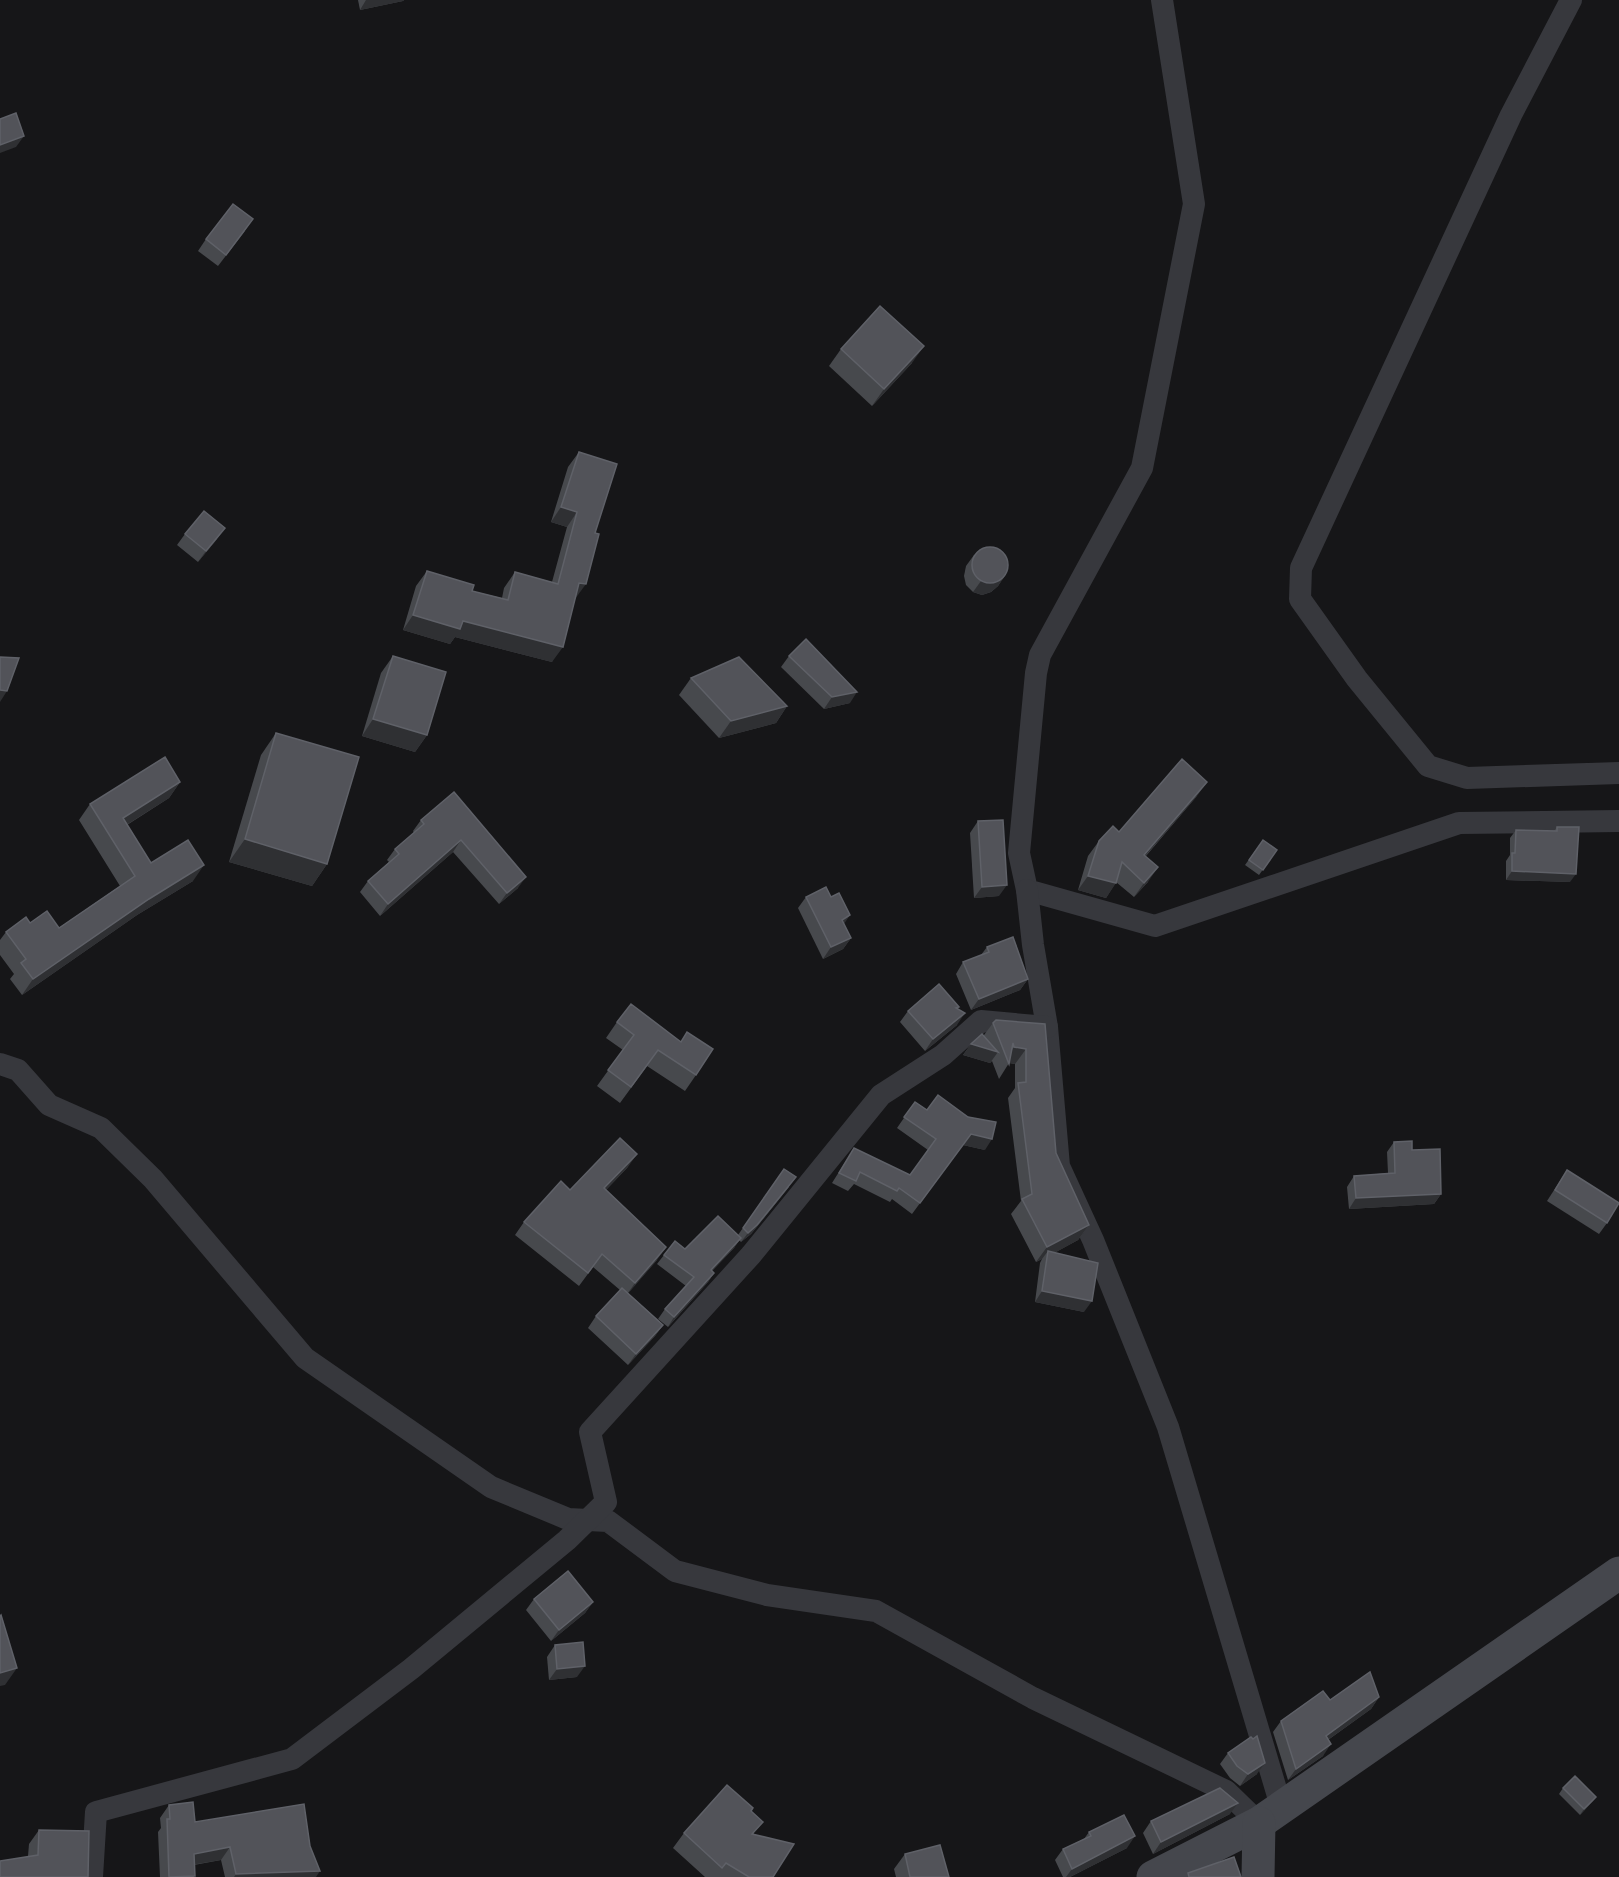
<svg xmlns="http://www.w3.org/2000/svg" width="1619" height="1877" font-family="Barlow,sans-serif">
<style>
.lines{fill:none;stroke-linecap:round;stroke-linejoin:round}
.minor{stroke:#37383d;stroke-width:22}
.secondary{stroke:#45474d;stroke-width:33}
.wall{fill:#47494d}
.shaded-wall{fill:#2f3033}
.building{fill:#525359;stroke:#5f6168;stroke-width:1.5}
</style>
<rect width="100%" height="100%" fill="#161618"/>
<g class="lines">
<!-- minor -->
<g class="minor">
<polyline points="1162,0 1194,204 1142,468 1040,655 1036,673 1019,853 1027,890 1155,926 1459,823 1619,821"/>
<polyline points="1571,0 1511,115 1301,568 1300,599 1357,679 1428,766 1467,778 1619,773"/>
<polyline points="1027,890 1033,945 1047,1027 1059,1166 1093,1240 1168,1427 1281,1806"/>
<polyline points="0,1064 18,1070 49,1105 101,1128 153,1179 305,1358 491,1487 568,1519 608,1521 675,1571 767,1595 876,1611 1033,1698 1226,1791 1259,1823"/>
<polyline points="92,1877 96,1812 292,1759 411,1669 567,1540 606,1502 590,1432 751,1255 881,1095 943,1055 981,1021 1047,1027"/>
</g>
<!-- secondary -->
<g class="secondary">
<polyline points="1153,1877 1259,1823 1619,1573"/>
<polyline points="1258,1877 1259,1823"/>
</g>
</g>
<!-- wall -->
<g class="wall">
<polygon points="358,0 404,0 403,1 360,10"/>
<polygon points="245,231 218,266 198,251 206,239"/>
<polygon points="841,349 912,363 872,406 829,366"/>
<polygon points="579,452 575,599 552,662 455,637 450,644 403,630 416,586 427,571 472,591 502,598 504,588 515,572 552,582 567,527 551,522 568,467"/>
<polygon points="185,534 217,539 198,562 177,545"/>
<polygon points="974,555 1006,574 998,586 991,592 982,595 973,592 966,585 964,576 966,566"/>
<polygon points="393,656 427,735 415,752 362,736 381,673"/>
<polygon points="789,656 850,703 824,709 781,667"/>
<polygon points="691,678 787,706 776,723 719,738 679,695"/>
<polygon points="276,733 327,864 312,886 229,862 261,755"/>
<polygon points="180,782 169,798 127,825 151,863 193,881 137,915 22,995 10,979 14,974 0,955 0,940 6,932 30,923 59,928 120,886 79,820 90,804"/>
<polygon points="454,792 518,888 499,904 453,852 380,916 360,892 368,881 389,862 387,860 395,849 414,833 413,831 421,820"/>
<polygon points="1197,796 1146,856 1148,882 1134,897 1116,882 1106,898 1078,890 1088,856 1099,841"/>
<polygon points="978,821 999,896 974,898 970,833"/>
<polygon points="1557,827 1570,882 1506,880 1506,861 1510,855 1510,838 1516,830 1554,831"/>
<polygon points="1263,840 1277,850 1259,875 1245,865"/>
<polygon points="806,897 844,924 851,938 843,949 823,959 798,908"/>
<polygon points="987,947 1028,979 1020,990 971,1010 956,974 963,962 981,955"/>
<polygon points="959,1007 958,1009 957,1025 925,1051 900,1022 908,1011"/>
<polygon points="617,1022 696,1075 685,1091 647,1066 620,1103 597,1086 623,1050 606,1038"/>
<polygon points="993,1023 1045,1024 1056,1153 1089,1225 1078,1240 1054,1253 1084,1312 1035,1302 1040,1263 1042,1259 1036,1262 1011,1214 1021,1201 1008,1098 1015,1088 1015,1064 1009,1063 999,1079 992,1061 990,1063 963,1055 971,1044 984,1035"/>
<polygon points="915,1102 985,1150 963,1145 912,1214 892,1199 890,1202 854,1184 848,1191 832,1183 854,1148 910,1175 928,1150 897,1128"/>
<polygon points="1394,1142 1412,1150 1441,1194 1434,1204 1349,1209 1347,1187 1354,1176 1388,1173 1387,1152"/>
<polygon points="628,1167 606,1190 657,1260 628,1293 663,1325 655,1336 628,1365 588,1328 596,1316 620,1290 593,1267 579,1286 515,1235 524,1222 570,1190"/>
<polygon points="784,1169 789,1187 751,1234 741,1242 739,1240 734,1248 712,1271 714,1273 708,1282 668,1327 658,1319 665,1309 686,1286 657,1264 664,1255 738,1235"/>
<polygon points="1567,1170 1607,1223 1599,1234 1547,1201"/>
<polygon points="534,1599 593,1602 585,1613 551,1641 526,1610"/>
<polygon points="555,1645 577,1677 549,1680 547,1657"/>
<polygon points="1379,1697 1371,1709 1328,1740 1323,1756 1288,1780 1273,1732 1281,1721 1330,1700"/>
<polygon points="1228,1753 1257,1774 1240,1786 1230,1778 1220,1764"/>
<polygon points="1563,1788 1596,1797 1592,1802 1580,1815 1559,1794"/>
<polygon points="169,1805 195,1822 310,1846 316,1877 225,1877 221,1860 194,1865 194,1877 160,1877 158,1832 161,1828 160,1818"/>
<polygon points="753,1808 751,1812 754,1835 773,1877 705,1877 673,1848 684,1833"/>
<polygon points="1230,1814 1153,1854 1143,1833 1151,1821"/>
<polygon points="39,1830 88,1877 28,1856 29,1844"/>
<polygon points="1089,1832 1127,1848 1070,1877 1063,1877 1055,1860 1063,1849 1084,1839"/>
<polygon points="905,1854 949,1877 896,1877 894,1869"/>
</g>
<!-- shaded-wall -->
<g class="shaded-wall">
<polygon points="366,0 404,0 403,1 360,10"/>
<polygon points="24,136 16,147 0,153 0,145"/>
<polygon points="924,346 912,363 872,406 884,389"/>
<polygon points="561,507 577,512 567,527 551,522"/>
<polygon points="225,528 217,539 198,562 206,551"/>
<polygon points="1006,574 998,586 991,592 982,595 973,592 981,581"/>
<polygon points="579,583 586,584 575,599"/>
<polygon points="413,615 463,621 563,647 552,662 455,637 450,644 403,630"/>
<polygon points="0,690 7,691 0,702"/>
<polygon points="857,692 850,703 824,709 832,697"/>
<polygon points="787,706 776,723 719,738 731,721"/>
<polygon points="373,719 427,735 415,752 362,736"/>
<polygon points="180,782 169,798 112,834 123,818"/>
<polygon points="1207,782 1197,796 1134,869 1144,855"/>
<polygon points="245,839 327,864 312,886 229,862"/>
<polygon points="461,840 453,852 380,916 388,904"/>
<polygon points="204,865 193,881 137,915 22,995 33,979 149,899"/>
<polygon points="1158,867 1148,882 1134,897 1144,883"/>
<polygon points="1512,871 1576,874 1570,882 1506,880"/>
<polygon points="1088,876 1116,883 1106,898 1078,890"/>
<polygon points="526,877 518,888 499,904 507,893"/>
<polygon points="1007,885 999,896 974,898 982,887"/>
<polygon points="850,915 842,927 842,920"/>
<polygon points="851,938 843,949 823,959 831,947"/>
<polygon points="1028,979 1020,990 971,1010 979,999"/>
<polygon points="965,1013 957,1025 925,1051 933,1039"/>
<polygon points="971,1044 998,1052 990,1063 963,1055"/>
<polygon points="1014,1047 1026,1049 1015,1064 1009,1063 1007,1057"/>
<polygon points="971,1134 992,1139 985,1150 963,1145 912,1214"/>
<polygon points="637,1154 628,1167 595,1201 604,1188"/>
<polygon points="796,1177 751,1234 741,1242 748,1233"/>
<polygon points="1441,1194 1434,1204 1349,1209 1356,1198"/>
<polygon points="1089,1225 1078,1240 1047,1257 1048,1251 1042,1259 1036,1262 1047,1247"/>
<polygon points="741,1238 734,1248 704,1279 711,1270"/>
<polygon points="666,1247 657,1260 626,1296 635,1283"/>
<polygon points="714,1273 708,1282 668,1327 674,1317"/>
<polygon points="1042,1291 1092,1301 1084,1312 1035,1302"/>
<polygon points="663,1325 655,1336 628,1365 636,1354"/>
<polygon points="593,1602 585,1613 551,1641 559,1630"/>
<polygon points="585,1666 577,1677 549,1680 557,1669"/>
<polygon points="17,1668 5,1685 0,1686 0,1673"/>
<polygon points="1379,1697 1371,1709 1318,1747 1326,1736"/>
<polygon points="1331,1744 1323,1756 1288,1780 1296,1769"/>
<polygon points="1265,1763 1257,1774 1240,1786 1248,1774"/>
<polygon points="1596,1797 1592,1802 1580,1815 1584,1809"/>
<polygon points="1238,1803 1230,1814 1153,1854 1161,1842"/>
<polygon points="1135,1836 1127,1848 1070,1877 1066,1877 1072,1869"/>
<polygon points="230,1847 221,1860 185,1866 194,1854"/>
<polygon points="320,1871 316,1877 234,1877 236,1874"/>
</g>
<!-- building -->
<g class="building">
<polygon points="16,113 24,136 0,145 0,119"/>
<polygon points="233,204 253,219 226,255 206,239"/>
<polygon points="880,306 924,346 884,389 841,349"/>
<polygon points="579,452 617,464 595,533 599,534 586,584 579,583 563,647 463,621 460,629 413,615 427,571 474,585 472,591 508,600 515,572 558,584 577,512 561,507"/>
<polygon points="204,511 225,528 206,551 185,534"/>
<circle cx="990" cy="565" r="18"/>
<polygon points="806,639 857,692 832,697 789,656"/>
<polygon points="393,656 446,672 427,735 373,719"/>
<polygon points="0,657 19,658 7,691 0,690"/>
<polygon points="739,657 787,706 731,721 691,678"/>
<polygon points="276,733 359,757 327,864 245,839"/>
<polygon points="165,757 180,782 123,818 151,863 188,840 204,865 149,899 33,979 21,963 26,959 6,932 26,917 30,923 47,911 59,928 135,876 90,804"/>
<polygon points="1182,759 1207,782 1144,855 1158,867 1144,883 1122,862 1116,883 1088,876 1099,841 1113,826 1119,832"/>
<polygon points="454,792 526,877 507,893 461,840 388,904 368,881 399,854 395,849 424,824 421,820"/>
<polygon points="1003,820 1007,885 982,887 978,821"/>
<polygon points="1557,827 1579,827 1576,874 1512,871 1512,853 1515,853 1516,830 1557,831"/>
<polygon points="1263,840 1277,850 1263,870 1249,860"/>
<polygon points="826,887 831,897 839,893 850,915 842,920 851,938 831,947 806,897"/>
<polygon points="1013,937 1028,979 979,999 963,962 989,952 987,947"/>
<polygon points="939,984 959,1007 956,1008 965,1013 933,1039 908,1011"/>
<polygon points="631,1004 681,1042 687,1032 713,1049 696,1075 658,1050 631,1087 608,1070 634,1035 617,1022"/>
<polygon points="996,1020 1045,1024 1056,1153 1089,1225 1047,1247 1022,1199 1032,1194 1018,1083 1026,1082 1026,1049 1014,1047 1013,1043 1009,1064 993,1023"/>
<polygon points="982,1034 998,1052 971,1044"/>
<polygon points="938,1095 968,1117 996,1122 992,1139 971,1134 920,1203 899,1188 897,1191 860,1172 856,1181 839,1173 854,1148 910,1175 936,1139 904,1117 915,1102 927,1110"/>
<polygon points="620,1138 637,1154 604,1188 666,1247 635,1283 602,1254 588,1273 524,1222 561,1181 570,1190"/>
<polygon points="1412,1141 1412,1150 1440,1149 1441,1194 1356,1198 1354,1176 1395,1173 1394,1142"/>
<polygon points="784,1169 796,1177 757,1225 748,1233 743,1228"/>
<polygon points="1567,1170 1619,1203 1607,1223 1555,1190"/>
<polygon points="718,1216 741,1238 711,1270 714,1273 674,1317 665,1309 694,1277 664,1255 675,1241 685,1249"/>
<polygon points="1048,1251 1098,1263 1092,1301 1042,1291"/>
<polygon points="622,1288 663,1325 636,1354 596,1316"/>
<polygon points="568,1571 593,1602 559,1630 534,1599"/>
<polygon points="1,1615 17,1668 0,1673 0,1616"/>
<polygon points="583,1642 585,1666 557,1669 555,1645"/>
<polygon points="1370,1672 1379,1697 1326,1736 1331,1744 1296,1769 1281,1721 1323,1691 1330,1700"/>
<polygon points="1257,1736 1265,1763 1248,1774 1237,1766 1228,1753 1251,1737 1253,1739"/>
<polygon points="1575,1776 1596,1797 1584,1809 1563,1788"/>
<polygon points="727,1785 753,1808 751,1811 763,1822 752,1834 794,1844 773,1877 749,1877 726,1863 722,1868 684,1833"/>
<polygon points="1220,1788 1238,1803 1161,1842 1151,1821"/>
<polygon points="193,1802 195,1822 304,1804 310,1846 320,1871 236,1874 230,1847 194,1854 195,1876 169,1877 167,1819 170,1819 169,1805"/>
<polygon points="1124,1815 1135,1836 1072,1869 1063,1849 1091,1836 1089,1832"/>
<polygon points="39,1830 89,1831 88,1877 0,1877 0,1861 38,1855"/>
<polygon points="940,1845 949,1877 910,1877 905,1854"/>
<polygon points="1234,1857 1241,1877 1189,1877 1188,1873"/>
</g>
</svg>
